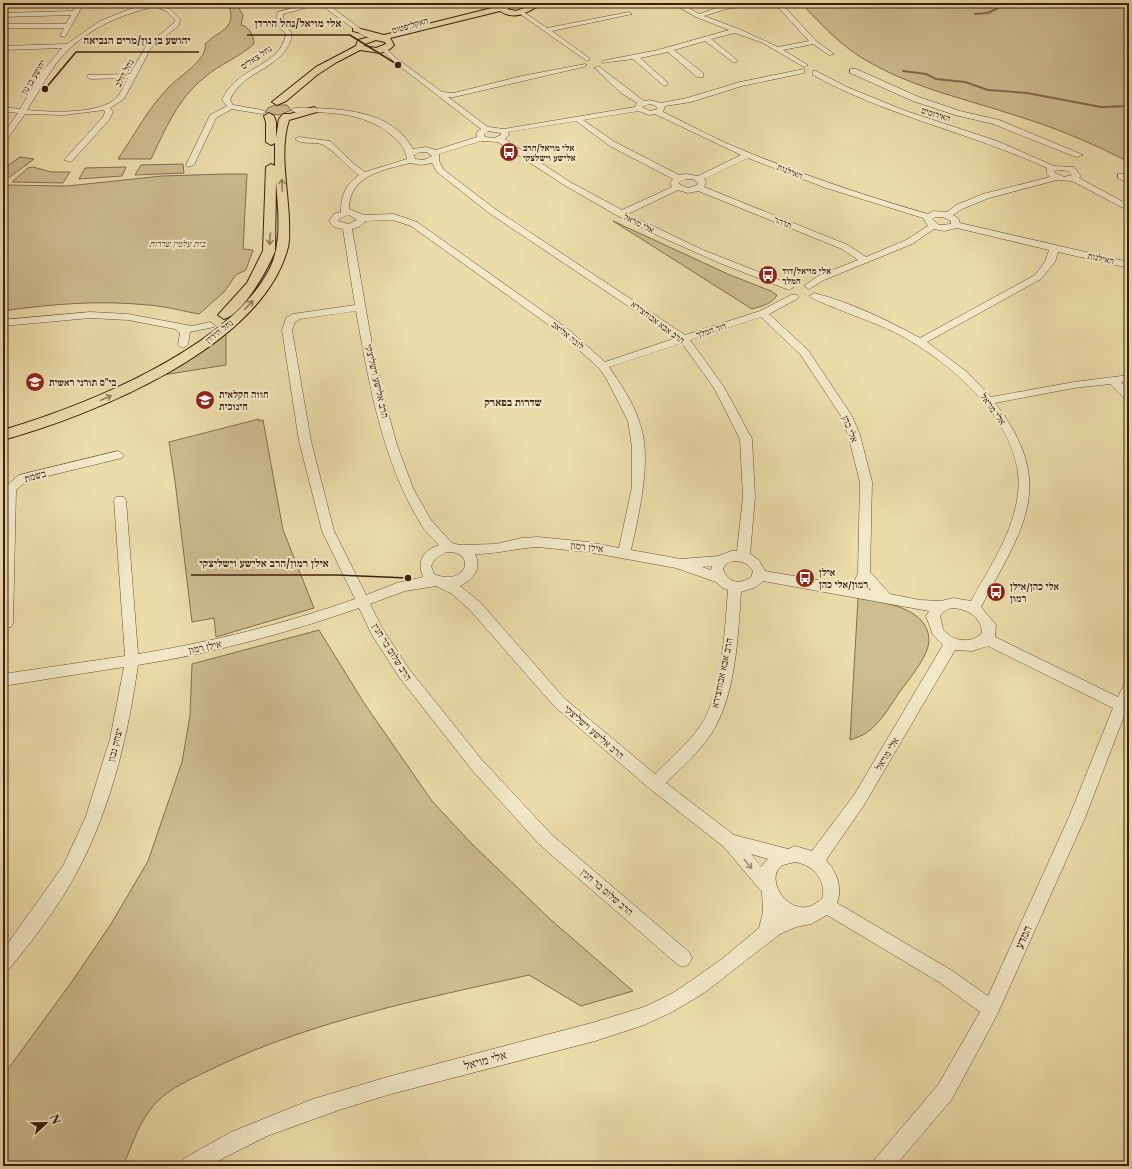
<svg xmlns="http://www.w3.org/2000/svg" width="1132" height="1169" font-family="'Libre Caslon Text','Frank Ruhl Libre',serif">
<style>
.green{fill:#cdbd8f;stroke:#846e4e}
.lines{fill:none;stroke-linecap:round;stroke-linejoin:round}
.stream{stroke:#826a4c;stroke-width:2}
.minor-casing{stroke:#684e35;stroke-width:1}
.major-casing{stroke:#3c1e0e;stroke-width:2}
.minor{fill:#f2e9c8;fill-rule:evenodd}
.major{fill:#ebddaa;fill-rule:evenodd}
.oneway{stroke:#947e5c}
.oneway2{stroke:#a08e74}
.labels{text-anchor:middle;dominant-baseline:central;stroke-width:4;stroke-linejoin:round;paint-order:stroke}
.far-street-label{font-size:9px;fill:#3c1e0e;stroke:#f2e9c8}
.far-poi-label{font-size:9px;font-weight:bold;fill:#3c1e0e;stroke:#f2e9c8;text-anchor:start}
.far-park-label{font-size:9px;font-style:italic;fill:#60462e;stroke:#f2e9c8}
.street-label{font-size:10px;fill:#3c1e0e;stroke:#f2e9c8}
.poi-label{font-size:10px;font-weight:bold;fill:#3c1e0e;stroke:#f2e9c8;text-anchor:start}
.neighbourhood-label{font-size:11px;font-weight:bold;fill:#3c1e0e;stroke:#f2e9c8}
.near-street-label{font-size:12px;fill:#3c1e0e;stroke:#f2e9c8}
.leader{fill:none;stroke:#3c1e0e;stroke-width:1.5}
.callout-dot{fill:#3c1e0e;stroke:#f2e9c8;stroke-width:1.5}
.callout-label{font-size:11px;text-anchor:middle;font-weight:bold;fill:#3c1e0e;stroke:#f2e9c8;stroke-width:4;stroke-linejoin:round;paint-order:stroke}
</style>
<rect width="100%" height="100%" fill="#ebddaa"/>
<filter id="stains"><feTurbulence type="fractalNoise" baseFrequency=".005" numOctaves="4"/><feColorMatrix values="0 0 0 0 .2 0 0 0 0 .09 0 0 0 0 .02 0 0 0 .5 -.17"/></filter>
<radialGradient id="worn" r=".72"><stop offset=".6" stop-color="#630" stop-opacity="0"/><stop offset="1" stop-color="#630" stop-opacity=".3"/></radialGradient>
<!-- green -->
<g class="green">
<path d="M228 3H240L238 7 243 15 241 25C249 26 254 36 254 44 238 58 220 64 205 77 178 98 165 130 151 159H118C135 134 150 105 172 84 182 75 209 57 205 44 220 29 238 30 228 3Z"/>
<path d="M801 3H1129V162C1092 143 1054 127 1014 115 960 97 908 87 859 56 837 42 819 22 801 3Z"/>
<polygon points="275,105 287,105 291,110 280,115 267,113 266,111 268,108"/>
<polygon points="20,157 34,159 7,179 3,179 3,169"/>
<polygon points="183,164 184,173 135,175 141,165"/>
<polygon points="33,167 51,172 70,172 63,183 12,182 28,168"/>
<polygon points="126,167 122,176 79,179 85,168"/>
<path d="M225 174H247L243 249 253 250 246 270 236 275 224 292 199 314C182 311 165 306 148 305 100 300 50 304 3 311V185L67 186 162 176Z"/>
<path d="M613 221 730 275 771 291 777 295C773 304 761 306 752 309Z"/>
<polygon points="226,333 226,365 163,375"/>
<polygon points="259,419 259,421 263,420 283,530 314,608 216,637 214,618 192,622 175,481 169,442"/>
<path d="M858 598C882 602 928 607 929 640 929 655 910 678 901 690 891 704 881 723 866 733 862 736 855 738 850 740Z"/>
<path d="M319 630 364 703 432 801 471 843 551 920 633 991 581 1006 529 975C423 999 315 1020 216 1067 198 1076 177 1084 161 1098 141 1115 133 1143 123 1166H3V1076L73 980 111 924 148 861 182 762 190 716 192 664Z"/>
</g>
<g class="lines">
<!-- stream -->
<g class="stream">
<polyline points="975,14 988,13 1008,3"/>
<polyline points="903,71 926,74 936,79 965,82 988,90 1027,93 1101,107 1129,106"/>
</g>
<!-- minor casing -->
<g class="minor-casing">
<g id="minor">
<polygon points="78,3 84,3 65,37 60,36 64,28 3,28 3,24 66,24 71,15 3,17 3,13 73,11"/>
<path d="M311 3H326L366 33 379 38 376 40 362 35 320 4 283 14V22L292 34C287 69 242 69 230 100L233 105 262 110 266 112 262 114 232 109 216 118 194 165 187 167 186 165 210 115 227 106 222 100C236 66 280 68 286 34 280 27 273 21 278 12Z"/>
<polygon points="672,3 680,3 699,14 725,5 762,3 726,9 704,16 739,29 778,47 809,41 774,3 781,3 816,41 834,54 829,55 813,44 783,50 806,64 808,65 804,67 763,43 735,33 711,39 737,60 737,62 733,62 705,41 674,50 703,73 703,77 697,77 668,52 640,58 667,82 668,84 664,86 633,59 602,63 602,61 658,50 729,30 696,17"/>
<path d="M147 5 149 6V8C113 17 78 34 55 65 45 79 37 95 27 110 49 112 102 115 117 97 122 92 124 84 128 78L91 79 87 77 88 75 130 74 146 46 174 23 175 20 166 11 156 7V5L170 9 180 19 179 25 151 48 124 99 110 108 113 112 109 120 71 162 64 160 103 117 105 112 104 110 64 115 25 114 6 141H3V134L18 113 3 111V107L20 109 42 72 62 48 3 50V46L67 44 100 21 130 9Z"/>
<polygon points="522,11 547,28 629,12 632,14 552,31 589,58 590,59 587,61 520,14 519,13"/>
<path d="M382 48H386L396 58 442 92 454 93 522 76 585 64 587 65 583 67 454 97H448L488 127 504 129 635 107 637 103 621 93 596 69 594 68 598 66 644 101 649 100 661 103 687 98 740 82 804 69V73L742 86 691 102 665 106 663 112C684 122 704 133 726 143 791 171 859 194 928 214L933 211 947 212 956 205 983 194 1050 177 1047 174V168C969 132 889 117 813 75V71H816L847 87 906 111 997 141 1054 166 1074 167 1081 176 1079 178 1129 205V211L1072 181 1057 180 989 198 962 209 953 215 958 218 960 223 1129 262V268L1058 252 1055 262 1041 279 927 342 967 372 991 397 1074 382 1129 375V381L1121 382 1129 391V400L1125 399 1110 384 1074 388 995 403C1058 485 1023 527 981 607L996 625 995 637 1118 697 1124 684 1129 682V703L1085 818 997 1015 952 1099 895 1166H872L875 1159 938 1085 980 1012 939 982 827 915 811 924 796 927 780 934 704 993 672 1012 644 1025 595 1041 391 1094 339 1110 267 1136 208 1166H180L183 1159 231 1132 313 1099 391 1076 595 1022 644 1007 671 994 692 980 722 959 759 928 763 912 762 892 724 847 650 789 554 706 470 610 452 594 436 586 405 591 370 604 382 628 409 669 482 760 552 835 689 952 692 958 689 964 683 967 677 964 540 845 472 770 399 677 372 635 359 608C287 633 214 653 138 665 128 736 111 808 77 872 59 906 34 939 9 969L3 972V950L63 866 86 816 110 739 124 667 3 686V674L125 656 114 500 116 497H124L126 500 138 654C212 642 284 624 355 599L322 531 299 441 282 330 286 318 293 314 355 305 343 229 334 227 329 221 334 214 341 212C341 196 345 185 359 175 347 167 338 154 325 146 317 140 303 146 295 139L299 137 330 141 354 164 365 172 407 159C405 147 399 141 390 134 363 112 328 112 295 112L291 110 295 108C335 108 391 108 413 149L426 147 436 150 477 137 476 133 481 129 392 60 382 50ZM649 104 654 105 658 109 650 111 642 107ZM639 111 649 115 655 114 741 155 698 176 686 174 679 175 615 142 583 120ZM576 121 610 146 673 179 670 182 672 187 622 210 570 182 505 139 509 135 508 132ZM488 131 501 133V135L494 138 485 137 484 134ZM481 141 498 142 564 185 618 216 659 236 722 264 789 290 794 287 792 285 703 250 628 214 678 190 688 193 698 191 842 249 858 260 818 276 804 286 809 289 824 280 912 244 934 229 944 231 957 228 1049 250 1045 262 1035 275 920 338C887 320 850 302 814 293L809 296C814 301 878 324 890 330 946 357 1026 424 1018 493 1014 532 989 568 971 601L953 598 941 601 920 600 890 594 870 572 872 482 860 435 852 416 808 350 769 314 797 299 799 297 797 295H791L760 311 685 335 495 209 443 169 439 161V154ZM420 152H427L432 156 424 160 415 159 414 155ZM748 158 826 188 923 218 928 226 906 240 866 257 848 245 704 187 706 182 704 179ZM410 163 421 165 432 163 437 172 489 213 676 338 605 362 568 329 417 222 394 214 364 215 349 209C349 175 383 170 410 163ZM1059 170 1068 171 1072 175 1064 177 1055 173 1054 171ZM686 179H693L698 183 697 185 688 188 679 184 678 183ZM349 215 357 220 348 224 338 221 340 218ZM935 217H943L951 221V224L939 225 932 219ZM393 220 411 226 560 333 599 368 606 378 628 421 632 447V487L619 548 588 542 538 537 522 538 496 544 460 545 452 543 431 520 413 488 397 445 384 398 373 350 352 229 359 227 366 221ZM356 311C369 383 382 461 421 524 425 532 433 538 439 545 422 551 417 561 423 577L397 583 366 595 334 531 311 441 292 330 295 322 300 319ZM761 317 800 354 841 416 848 435 860 482 858 573 855 580 846 585 765 571 759 560 750 554 755 497 752 439 724 387 690 340ZM682 343 714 388 740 439 743 497 737 551H731L719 556 681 559 631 550C639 513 653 457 639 421 633 402 620 383 609 367ZM538 547 588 552 676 568 716 582 723 588 728 590C725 628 722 694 701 725 688 744 670 758 655 774L564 698 480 602 460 586C474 579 482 568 475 554 497 554 517 548 538 547ZM446 552C478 550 467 588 434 574L431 566 435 559ZM733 561C742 561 748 563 753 571L751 577C740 585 727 583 723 569L726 564ZM712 566 711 570 702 567ZM763 581 929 611 926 616 933 635 943 645 854 795 812 851 795 846 788 849 734 835 666 783C681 767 699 753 711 734 736 696 738 636 741 592L756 587ZM866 584 871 590 862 588ZM951 608C966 608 982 617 982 633 972 644 952 642 943 629 942 625 941 620 940 616L943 612ZM988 646 1113 708 1069 817 988 996 951 970 837 903C843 887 836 871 826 860L864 805 955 650 972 651ZM751 854 768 859 761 867ZM795 862C813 865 825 878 823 897 795 929 760 878 783 865 787 864 791 863 795 862Z"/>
<polygon points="850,69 856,69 919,97 960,111 999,120 1083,155 1076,157 993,124 955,115 913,101 850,73"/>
<polygon points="1118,174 1124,174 1129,177 1129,184 1118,178"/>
<polygon points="90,312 128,314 192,326 210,322 215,325 214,327 190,332 188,345 183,348 178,345 180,333 175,329 128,320 90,318 3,326 3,320"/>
<polygon points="118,451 124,455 122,458 27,481 16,490 13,623 11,627 3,627 4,488 19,475"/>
</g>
</g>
<!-- major casing -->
<g class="major-casing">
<g id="major">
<path d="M507 3 529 4 551 3C546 7 538 5 533 9 522 15 512 19 500 11L390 38 394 45 390 49 380 53 360 50 337 62 317 75 286 101 277 105 272 102 316 67 356 46 358 40 373 36 353 31V27L384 35 500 6ZM512 6 523 7 524 8 516 11 507 9ZM376 40 385 42 386 44 376 48 364 46 365 44Z"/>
<path d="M314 107 319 110 317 112 289 120C279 151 288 188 289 220 289 228 290 238 288 247 263 347 93 415 3 440V430C84 406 228 349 269 270 283 243 278 210 276 181L275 251C268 269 243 314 224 319L218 315 247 283 263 251 266 167 271 164 275 166V143L271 145 266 142V122L264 116 269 113 274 116 276 122V138L279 119 283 114H290Z"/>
</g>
</g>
<!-- minor -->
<use href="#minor" class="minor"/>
<!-- major -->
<use href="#major" class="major"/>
</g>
<!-- one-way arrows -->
<defs><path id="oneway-shaft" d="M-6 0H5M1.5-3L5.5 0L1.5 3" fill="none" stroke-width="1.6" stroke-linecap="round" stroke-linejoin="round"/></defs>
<g class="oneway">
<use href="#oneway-shaft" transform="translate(282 185) rotate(-92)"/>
<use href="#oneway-shaft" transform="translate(270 239) rotate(94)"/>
<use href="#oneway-shaft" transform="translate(249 305) rotate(-46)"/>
<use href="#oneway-shaft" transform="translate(106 398) rotate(-23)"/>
</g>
<use class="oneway2" href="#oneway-shaft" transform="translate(748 864) rotate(50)"/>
<!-- icons -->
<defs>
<g id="bus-disc" transform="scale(1)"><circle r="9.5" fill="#8f2418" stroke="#f2e9c8"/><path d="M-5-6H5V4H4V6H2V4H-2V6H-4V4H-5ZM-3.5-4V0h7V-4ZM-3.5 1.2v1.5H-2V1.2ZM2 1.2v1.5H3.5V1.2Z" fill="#fff"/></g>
<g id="school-disc" transform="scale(1)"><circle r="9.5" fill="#8f2418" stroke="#f2e9c8"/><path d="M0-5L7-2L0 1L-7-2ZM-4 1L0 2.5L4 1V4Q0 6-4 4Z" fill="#fff"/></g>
</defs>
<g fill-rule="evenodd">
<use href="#bus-disc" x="509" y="152"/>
<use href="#bus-disc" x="768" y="275"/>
<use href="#school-disc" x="35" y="382"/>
<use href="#school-disc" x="205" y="400"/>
<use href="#bus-disc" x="805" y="578"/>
<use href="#bus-disc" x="996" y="592"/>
</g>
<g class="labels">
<!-- far-street labels -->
<g class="far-street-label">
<text transform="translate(410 25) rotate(-16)">האקליפטוס</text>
<text transform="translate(256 57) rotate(-34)">נחל צאלים</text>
<text transform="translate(124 73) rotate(-62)">נחל דולב</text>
<text transform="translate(33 77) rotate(-58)">יהושע בן נון</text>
<text transform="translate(936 114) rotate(18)">האירוסים</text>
<text transform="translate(790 171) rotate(22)">האילנות</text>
<text transform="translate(783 222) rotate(22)">תדהר</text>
<text transform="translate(639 223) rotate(27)">אלי מויאל</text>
<text transform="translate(1101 258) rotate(13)">האילנות</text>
<text transform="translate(658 322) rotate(37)">הרב אבא אבוחצירא</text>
<text transform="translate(711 330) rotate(-18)">דוד המלך</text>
<text transform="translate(219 331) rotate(-38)">נחל הירדן</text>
<text transform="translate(568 335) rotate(39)">לובה אליאב</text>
</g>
<!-- far-poi labels -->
<g class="far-poi-label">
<text x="523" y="147">אלי מויאל/הרב<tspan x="523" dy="10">אלישע וישלצקי</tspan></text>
<text x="782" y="270">אלי מויאל/דוד<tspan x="782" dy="10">המלך</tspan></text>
</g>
<!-- far-park labels -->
<g class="far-park-label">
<text x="177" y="243">בית עלמין שדרות</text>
</g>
<!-- street labels -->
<g class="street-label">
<text transform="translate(377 381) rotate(77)">הרב אלישע וישליצקי</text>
<text transform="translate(993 409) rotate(54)">אלי מויאל</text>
<text transform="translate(850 429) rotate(69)">אלי כהן</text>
<text transform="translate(35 476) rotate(-16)">בשמת</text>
<text transform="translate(587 547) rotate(7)">אילן רמון</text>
<text transform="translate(205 647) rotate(-12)">אילן רמון</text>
<text transform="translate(392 652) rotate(58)">הרב שלום בר חנין</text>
<text transform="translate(722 673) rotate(-78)">הרב אבא אבוחצירא</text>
<text transform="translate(594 732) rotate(41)">הרב אלישע וישליצקי</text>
<text transform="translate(115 745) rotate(-76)">יצחק נבון</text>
<text transform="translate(887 754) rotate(-59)">אלי מויאל</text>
<text transform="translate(607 892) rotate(41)">הרב שלום בר חנין</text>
</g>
<!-- poi labels -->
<g class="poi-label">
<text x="49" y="382">בי"ס תורני ראשית</text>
<text x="219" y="394">חווה חקלאית<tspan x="219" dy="12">חינוכית</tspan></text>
<text x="819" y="572">אילן<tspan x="819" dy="12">רמון/אלי כהן</tspan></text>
<text x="1010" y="586">אלי כהן/אילן<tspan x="1010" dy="12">רמון</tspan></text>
</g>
<!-- neighbourhood labels -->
<g class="neighbourhood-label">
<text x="513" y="402">שדרות בפארק</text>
</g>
<!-- near-street labels -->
<g class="near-street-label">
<text transform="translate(1023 937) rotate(-66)">המדע</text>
<text transform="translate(485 1060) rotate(-15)">אלי מויאל</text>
</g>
</g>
<!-- callouts -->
<path class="leader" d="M398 65L350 35H247M45 89L76 52H199M408 578L337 575H191"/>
<g class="callout-dot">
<circle cx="398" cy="65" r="4"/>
<circle cx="45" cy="89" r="4"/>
<circle cx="408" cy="578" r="4"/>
</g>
<g class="callout-label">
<text x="298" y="27">אלי מויאל/נחל הירדן</text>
<text x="137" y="44">יהושע בן נון/מרים הנביאה</text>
<text x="264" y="567">אילן רמון/הרב אלישע וישליצקי</text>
</g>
<!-- margin -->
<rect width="1132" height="1169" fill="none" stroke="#ebddaa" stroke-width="16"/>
<rect x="4" y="4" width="1124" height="1161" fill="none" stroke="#3c1e0e" stroke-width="2"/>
<rect x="8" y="8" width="1116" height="1153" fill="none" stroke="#3c1e0e"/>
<!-- north arrow -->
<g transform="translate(46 1123) rotate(68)" stroke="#f2e9c8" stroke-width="3" paint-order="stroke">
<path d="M0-3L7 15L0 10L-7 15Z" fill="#3c1e0e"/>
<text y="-6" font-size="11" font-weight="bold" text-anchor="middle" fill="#3c1e0e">N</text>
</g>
<rect width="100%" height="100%" filter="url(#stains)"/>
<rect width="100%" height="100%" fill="url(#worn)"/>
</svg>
